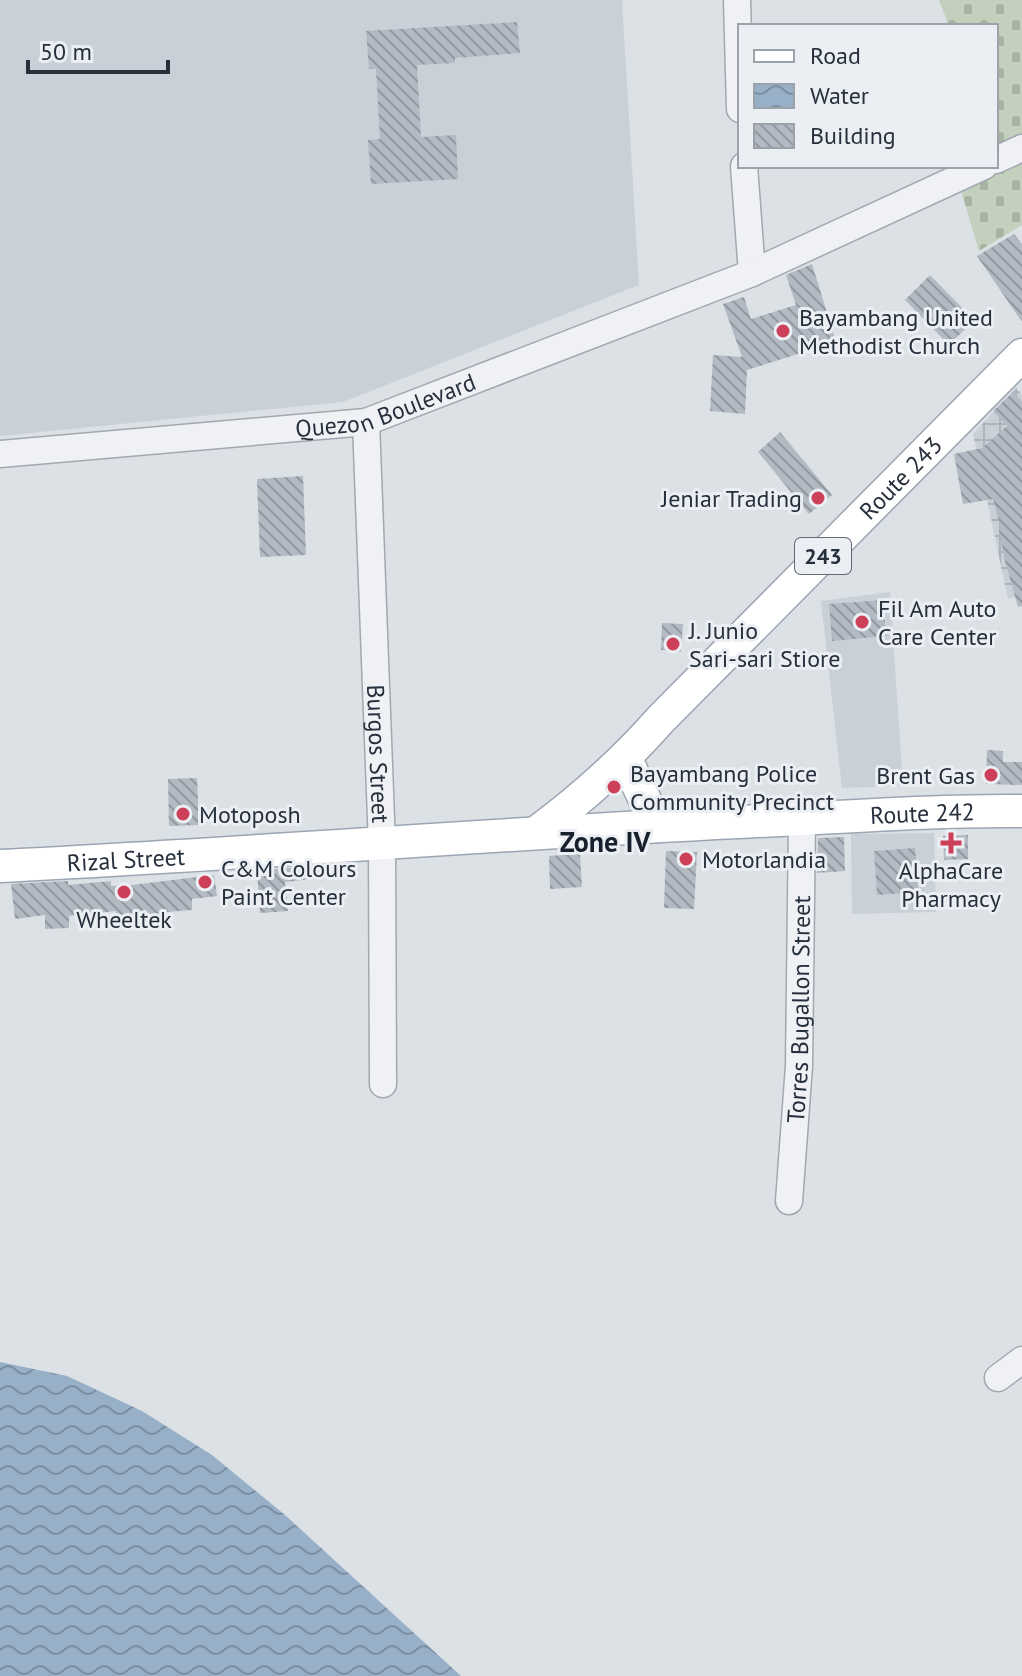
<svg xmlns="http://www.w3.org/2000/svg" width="1022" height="1676" font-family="'PT Sans',sans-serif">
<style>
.built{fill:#cad0d8}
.industrial{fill:url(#industrial-grid)}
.cemetery{fill:url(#cemetery-stones)}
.water{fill:url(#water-waves)}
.building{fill:url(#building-back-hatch)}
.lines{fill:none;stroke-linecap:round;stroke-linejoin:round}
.minor-casing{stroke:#a2a8b0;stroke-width:29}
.major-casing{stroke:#9ca5b2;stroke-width:35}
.minor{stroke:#eff1f5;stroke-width:26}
.major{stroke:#fff;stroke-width:32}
.poi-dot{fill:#cc4059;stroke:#ebeff4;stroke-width:3}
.labels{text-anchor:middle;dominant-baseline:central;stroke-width:6;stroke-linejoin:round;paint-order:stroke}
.shield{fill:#ebeff4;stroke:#616973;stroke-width:2}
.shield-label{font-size:22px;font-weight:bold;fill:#262f3c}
.poi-label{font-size:24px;fill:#262f3c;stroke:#ebeff4;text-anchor:start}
.street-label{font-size:24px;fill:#262f3c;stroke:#ebeff4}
.quarter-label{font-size:28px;font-weight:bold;fill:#19202d;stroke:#ebeff4}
</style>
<defs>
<pattern id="industrial-grid" width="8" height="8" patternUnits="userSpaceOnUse" patternTransform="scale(2)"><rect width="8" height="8" fill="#cad0d8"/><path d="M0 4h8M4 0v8" fill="none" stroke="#adb3ba"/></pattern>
<pattern id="cemetery-stones" width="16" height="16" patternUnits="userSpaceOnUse" patternTransform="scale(2)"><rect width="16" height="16" fill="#c3d0bd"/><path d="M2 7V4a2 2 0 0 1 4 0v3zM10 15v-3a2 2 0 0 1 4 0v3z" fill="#a7b3a3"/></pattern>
<pattern id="water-waves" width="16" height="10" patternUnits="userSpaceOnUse" patternTransform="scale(2)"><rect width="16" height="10" fill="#97afc7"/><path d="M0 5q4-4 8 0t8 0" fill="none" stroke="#7b8fa3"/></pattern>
<pattern id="building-back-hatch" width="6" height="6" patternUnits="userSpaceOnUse" patternTransform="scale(2)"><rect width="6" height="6" fill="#b4bac3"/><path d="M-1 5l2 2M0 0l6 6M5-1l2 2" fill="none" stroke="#9298a0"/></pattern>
</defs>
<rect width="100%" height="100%" fill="#dce1e6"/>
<!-- built -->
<g class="built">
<polygon points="0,0 622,0 639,285 343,402 0,436"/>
<polygon points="890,592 903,786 842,788 821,601"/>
<polygon points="934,833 936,912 852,914 851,834"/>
</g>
<!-- industrial -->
<polygon class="industrial" points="1016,388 1022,395 1022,596 1008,599 973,434"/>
<!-- cemetery -->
<g class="cemetery">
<polygon points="939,0 1022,0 1022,139 996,150 996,26 949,26"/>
<polygon points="1022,158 1022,225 979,251 960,187"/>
</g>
<!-- water -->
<polygon class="water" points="0,1362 67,1376 142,1411 212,1455 285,1515 461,1676 0,1676"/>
<!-- building -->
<g class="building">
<polygon points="517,22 520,53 455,58 455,63 417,65 421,137 456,135 458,179 371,184 368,140 380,139 376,69 369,69 366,31"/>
<polygon points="1014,234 1022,244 1022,322 977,256"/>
<polygon points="812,264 836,342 747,370 745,414 710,411 713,355 742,357 723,304 744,297 751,319 796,305 786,275"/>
<polygon points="930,275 974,320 949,345 905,300"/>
<polygon points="1013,392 1022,402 1022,606 1018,607 1005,561 999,530 1001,529 993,499 963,504 954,454 982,448 1007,426 993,411"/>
<polygon points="780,432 832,495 809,514 758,452"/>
<polygon points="303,476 306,555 260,557 257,479"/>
<polygon points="883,600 886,636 832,641 829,604"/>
<polygon points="662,623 683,624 681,652 661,650"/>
<polygon points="987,750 1003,751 1003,762 1022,762 1022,785 986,784"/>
<polygon points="197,778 199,825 169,826 168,779"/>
<polygon points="968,835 968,859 944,860 943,836"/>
<polygon points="844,837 845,871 817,873 818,838"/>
<polygon points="915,848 918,892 877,895 874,851"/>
<polygon points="666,851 697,852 694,909 664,908"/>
<polygon points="580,854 582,887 550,889 549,856"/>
<polygon points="318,866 319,878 285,882 288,911 260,913 257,870"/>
<polygon points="214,875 217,896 192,899 192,910 167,912 168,924 143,927 117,927 116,911 69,916 69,928 45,929 45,915 15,919 11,884 68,881 68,885 111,881 111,886 132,885"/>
</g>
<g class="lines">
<!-- minor casing -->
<g class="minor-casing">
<g id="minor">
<polyline points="737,0 740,109"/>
<polyline points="996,160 1022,148"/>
<polyline points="744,166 752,273"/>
<path id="s1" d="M366 422 382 845 383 1084"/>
<path id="s2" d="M0 454 366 422 752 273 984 166"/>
<path id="s3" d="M789 1201 799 1066 802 819"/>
<polyline points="998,1378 1022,1360"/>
</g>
</g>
<!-- major casing -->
<g class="major-casing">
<g id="major">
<polyline points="626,759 657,826"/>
<path id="s4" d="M537 832C583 798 623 762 661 719L1022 355"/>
<path id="s5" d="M0 866C246 854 492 834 738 822 833 818 927 810 1022 811"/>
</g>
</g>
<!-- minor -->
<use href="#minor" class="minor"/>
<!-- major -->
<use href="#major" class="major"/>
</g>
<!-- markers -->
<g class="poi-dot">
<circle cx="783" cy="331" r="8"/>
<circle cx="818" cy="498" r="8"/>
<circle cx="862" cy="622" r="8"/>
<circle cx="673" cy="644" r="8"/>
<circle cx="991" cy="775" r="8"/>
<circle cx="614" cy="787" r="8"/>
<circle cx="183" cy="814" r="8"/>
<path d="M947 831h8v8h8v8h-8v8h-8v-8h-8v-8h8z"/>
<circle cx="686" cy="859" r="8"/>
<circle cx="205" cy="882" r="8"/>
<circle cx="124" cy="892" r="8"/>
</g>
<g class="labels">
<!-- shield labels -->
<rect class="shield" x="795" y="538" width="56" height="36" rx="6"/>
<g class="shield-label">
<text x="823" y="556">243</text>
</g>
<!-- poi labels -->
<g class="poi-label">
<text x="799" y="317">Bayambang United<tspan x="799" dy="28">Methodist Church</tspan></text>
<text x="802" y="498" text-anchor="end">Jeniar Trading</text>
<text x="878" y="608">Fil Am Auto<tspan x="878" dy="28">Care Center</tspan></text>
<text x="689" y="630">J. Junio<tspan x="689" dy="28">Sari-sari Stiore</tspan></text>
<text x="630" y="773">Bayambang Police<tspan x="630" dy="28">Community Precinct</tspan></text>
<text x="975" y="775" text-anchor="end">Brent Gas</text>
<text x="199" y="814">Motoposh</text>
<text x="702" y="859">Motorlandia</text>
<text x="221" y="868">C&amp;M Colours<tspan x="221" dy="28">Paint Center</tspan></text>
<text x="951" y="870" text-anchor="middle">AlphaCare<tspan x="951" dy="28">Pharmacy</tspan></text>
<text x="124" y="919" text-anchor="middle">Wheeltek</text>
</g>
<!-- street labels -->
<g class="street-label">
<text stroke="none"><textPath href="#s2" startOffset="390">Quezon Boulevard</textPath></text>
<text stroke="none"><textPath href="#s4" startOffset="508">Route 243</textPath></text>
<text stroke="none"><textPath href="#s1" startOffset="332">Burgos Street</textPath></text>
<text stroke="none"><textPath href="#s5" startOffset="924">Route 242</textPath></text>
<text stroke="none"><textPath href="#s5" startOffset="126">Rizal Street</textPath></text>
<text stroke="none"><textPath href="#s3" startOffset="192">Torres Bugallon Street</textPath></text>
</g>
<!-- quarter labels -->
<g class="quarter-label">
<text x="605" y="841">Zone IV</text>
</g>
</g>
<!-- legend -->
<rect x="738" y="24" width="260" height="144" fill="#ebeff4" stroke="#9ca2aa" stroke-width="2"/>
<rect x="754" y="50" width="40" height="12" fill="#ffffff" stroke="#9ca2aa" stroke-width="2"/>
<text x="810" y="64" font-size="24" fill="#262f3c">Road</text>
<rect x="754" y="84" width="40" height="24" fill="url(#water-waves)" stroke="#9ca2aa" stroke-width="2"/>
<text x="810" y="104" font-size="24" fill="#262f3c">Water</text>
<rect x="754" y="124" width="40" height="24" fill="url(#building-back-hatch)" stroke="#9ca2aa" stroke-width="2"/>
<text x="810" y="144" font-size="24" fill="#262f3c">Building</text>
<!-- scale -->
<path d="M28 60v12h140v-12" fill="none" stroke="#262f3c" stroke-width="4"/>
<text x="40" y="60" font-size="24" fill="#262f3c" stroke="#ebeff4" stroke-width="6" paint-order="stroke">50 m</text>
</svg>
